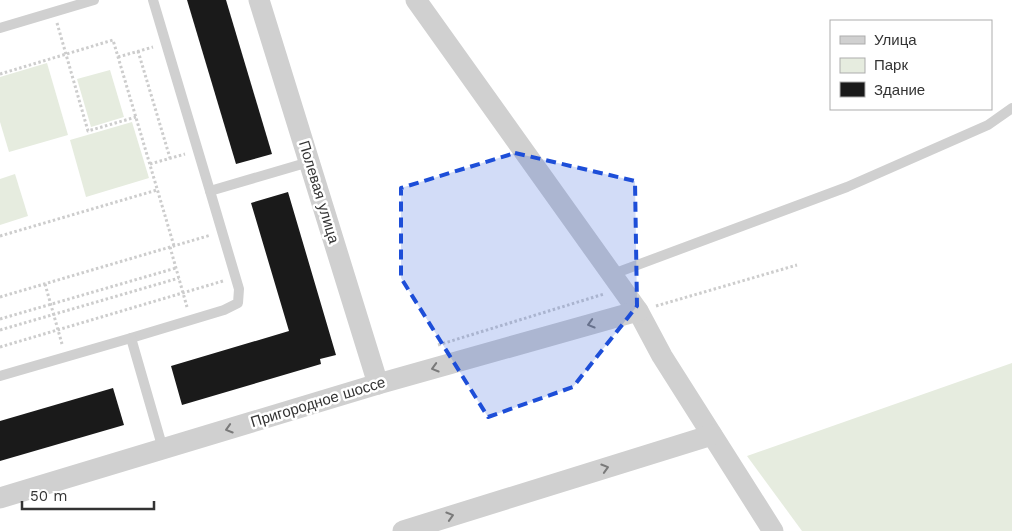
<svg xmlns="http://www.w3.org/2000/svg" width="1012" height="531" font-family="'Work Sans',sans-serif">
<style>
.green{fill:#e6ecdf}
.building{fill:#1a1a1a}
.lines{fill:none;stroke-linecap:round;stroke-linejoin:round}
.path{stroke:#cdcdcd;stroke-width:3;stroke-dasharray:2.5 2.5;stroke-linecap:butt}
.lane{stroke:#d0d0d0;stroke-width:10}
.street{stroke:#d0d0d0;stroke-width:21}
.oneway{stroke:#7a7a7a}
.marked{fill:#1d4ed8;fill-opacity:0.2;stroke:#1d4ed8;stroke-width:4;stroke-dasharray:10 6;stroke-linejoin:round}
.labels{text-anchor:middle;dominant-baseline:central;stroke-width:5;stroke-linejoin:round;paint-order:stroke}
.street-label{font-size:15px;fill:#333;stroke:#fff}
</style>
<rect width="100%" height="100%" fill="#fff"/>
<!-- green -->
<g class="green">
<polygon points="47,63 68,135 9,152 0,122 0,77"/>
<polygon points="110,70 124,117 91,127 77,79"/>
<polygon points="132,122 149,178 86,197 70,140"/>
<polygon points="15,174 28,216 0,225 0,179"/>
<polygon points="1012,363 1012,531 802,531 747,456"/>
</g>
<!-- building -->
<g class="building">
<polygon points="187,0 226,0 272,154 236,164"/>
<polygon points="288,192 336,355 320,359 321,364 182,405 171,366 289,331 251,203"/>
<polygon points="113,388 124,425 0,461 0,421"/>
</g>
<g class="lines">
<!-- path -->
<g class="path">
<polyline points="57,23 88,131 136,117"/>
<polyline points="138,51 170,158"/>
<polyline points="118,57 153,47"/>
<polyline points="0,74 113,40 174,246"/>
<polyline points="150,164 185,154"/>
<polyline points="0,236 157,190"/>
<polyline points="170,247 187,307"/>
<polyline points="45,284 62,344"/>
<polyline points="0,297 211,235"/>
<polyline points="656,306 797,265"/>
<polyline points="0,319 176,268"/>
<polyline points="0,330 179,278"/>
<polyline points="438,345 604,294"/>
<polyline points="0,347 223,281"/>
</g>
<!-- lane -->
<g class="lane">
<polyline points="153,0 210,191"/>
<polyline points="0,28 94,0"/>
<polyline points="613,274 847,187 988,125 1012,108"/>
<polyline points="131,338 224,310 238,303 239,289 210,191 309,162"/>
<polyline points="0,376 131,338 163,449"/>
</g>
<!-- street -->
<g class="street">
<polyline points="259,0 378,384"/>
<polyline points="416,0 638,311 662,356 773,531"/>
<polyline points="0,498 378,384 638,311"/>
<polyline points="403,531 712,435"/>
</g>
</g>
<!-- one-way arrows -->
<defs><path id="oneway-chevron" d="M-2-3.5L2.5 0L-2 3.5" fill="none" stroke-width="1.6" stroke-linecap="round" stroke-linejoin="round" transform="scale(1.25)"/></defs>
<g class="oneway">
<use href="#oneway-chevron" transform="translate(591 324) rotate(164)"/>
<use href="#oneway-chevron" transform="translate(435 368) rotate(164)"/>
<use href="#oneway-chevron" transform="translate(229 429) rotate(163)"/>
<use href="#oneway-chevron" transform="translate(605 468) rotate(-17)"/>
<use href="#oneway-chevron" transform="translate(450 516) rotate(-17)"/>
</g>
<!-- marked area -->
<path class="marked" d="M515 153 635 181 637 306 573 387 488 417 401 278V188Z"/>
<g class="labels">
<!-- street labels -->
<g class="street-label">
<text transform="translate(319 192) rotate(73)">Полевая улица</text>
<text transform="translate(318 402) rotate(-17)">Пригородное шоссе</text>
</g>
</g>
<!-- legend -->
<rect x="830" y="20" width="162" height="90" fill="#ffffff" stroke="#adadad"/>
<rect x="840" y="36" width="25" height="8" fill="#d0d0d0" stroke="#adadad"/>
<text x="874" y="45" font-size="15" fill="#333333">Улица</text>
<rect x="840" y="58" width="25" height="15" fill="#e6ecdf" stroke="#adadad"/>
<text x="874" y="70" font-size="15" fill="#333333">Парк</text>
<rect x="840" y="82" width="25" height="15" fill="#1a1a1a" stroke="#adadad"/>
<text x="874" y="95" font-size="15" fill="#333333">Здание</text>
<!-- scale -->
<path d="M22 501v8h132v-8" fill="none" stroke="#333333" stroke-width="2.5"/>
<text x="30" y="501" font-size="15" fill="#333333" stroke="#ffffff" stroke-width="4" paint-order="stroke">50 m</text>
</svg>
